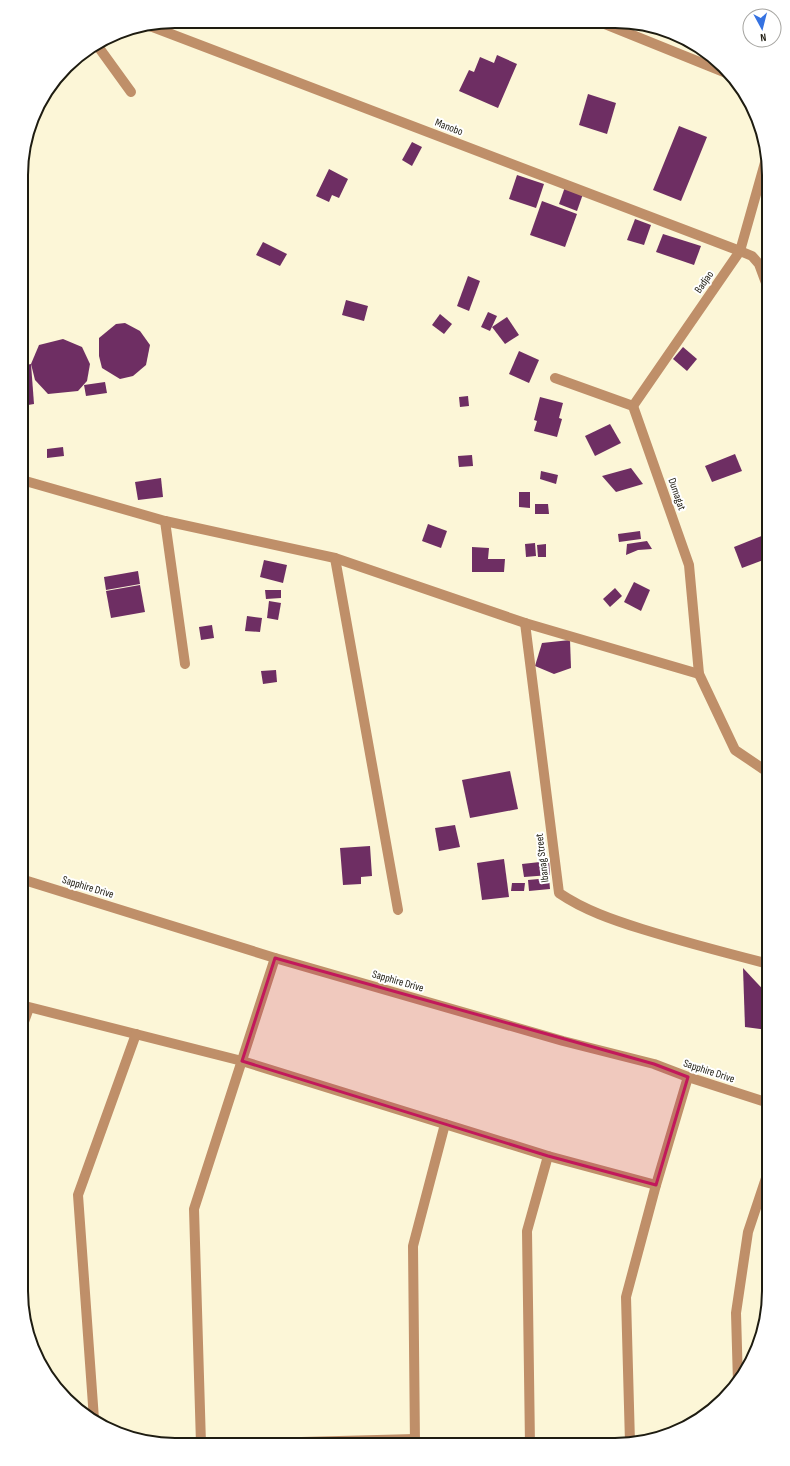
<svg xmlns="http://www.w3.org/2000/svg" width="790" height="1466" font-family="'Sofia Sans Condensed',sans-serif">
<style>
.building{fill:#6e2e63}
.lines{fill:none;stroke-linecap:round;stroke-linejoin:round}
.street{stroke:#bf8f69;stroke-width:10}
.marked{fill:#c2185b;fill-opacity:0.2;stroke:#c2185b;stroke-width:3;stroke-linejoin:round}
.labels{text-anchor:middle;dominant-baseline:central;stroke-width:4;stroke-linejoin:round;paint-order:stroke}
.street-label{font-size:11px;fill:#1e1c11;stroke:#fff}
.rim{fill:none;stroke:#1e1c11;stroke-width:2}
</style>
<rect width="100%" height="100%" fill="#fcf6d7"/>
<!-- building -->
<g class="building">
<polygon points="497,55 517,64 498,108 459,91 469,70 474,72 480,57 494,63"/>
<polygon points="588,94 616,103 607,134 579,125"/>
<polygon points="679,126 707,137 681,201 653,190"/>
<polygon points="412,142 422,147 412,166 402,160"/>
<polygon points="329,169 348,179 339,198 332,195 329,202 316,196"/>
<polygon points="517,175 544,184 536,208 509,199"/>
<polygon points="565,187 583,194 577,211 559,204"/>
<polygon points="542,201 577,214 565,247 530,235"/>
<polygon points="635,219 651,225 644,245 627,240"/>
<polygon points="663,234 701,246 694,265 656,252"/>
<polygon points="263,242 287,254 280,266 256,255"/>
<polygon points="468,276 480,281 469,311 457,306"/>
<polygon points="346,300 368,306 364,321 342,315"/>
<polygon points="488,312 497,316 490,331 481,327"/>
<polygon points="440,314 452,324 444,334 432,325"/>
<polygon points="507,317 519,335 505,344 492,327"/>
<polygon points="125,323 140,331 150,345 146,365 133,376 120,379 102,368 99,356 99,338 116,324"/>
<polygon points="63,339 82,347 90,364 87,381 78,391 48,394 35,380 31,364 39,345"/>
<polygon points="683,347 697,359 687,371 673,359"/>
<polygon points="519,351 539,360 529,383 509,374"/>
<polygon points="31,364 34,404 22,406 22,366"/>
<polygon points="105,382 107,393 86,396 84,385"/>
<polygon points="468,396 469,406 460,407 459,397"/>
<polygon points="540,397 563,403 559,418 562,419 557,437 534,431 537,421 534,420"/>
<polygon points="610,424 621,443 595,456 585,436"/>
<polygon points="63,447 64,456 47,458 47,449"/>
<polygon points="735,454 742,471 712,482 705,466"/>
<polygon points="472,455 473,466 459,467 458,456"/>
<polygon points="631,468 643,484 616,492 602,476"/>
<polygon points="541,471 558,475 556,484 540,479"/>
<polygon points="161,478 163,497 138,500 135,482"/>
<polygon points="519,492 530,492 530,508 519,507"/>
<polygon points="535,504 548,504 549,514 535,514"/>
<polygon points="428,524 447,531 441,548 422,541"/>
<polygon points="640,531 641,539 619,542 618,534"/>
<polygon points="769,533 769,558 742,568 734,547"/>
<polygon points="647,541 652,549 638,550 626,555 627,544"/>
<polygon points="535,543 536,556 526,557 525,544"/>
<polygon points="546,544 546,557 538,557 537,545"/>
<polygon points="472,547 489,548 488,559 505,559 504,572 472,572"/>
<polygon points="264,560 287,565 283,583 260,577"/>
<polygon points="138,571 140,584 106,590 104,577"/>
<polygon points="634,582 650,590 641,611 624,602"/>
<polygon points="140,585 145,612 111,618 106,591"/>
<polygon points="615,588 622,596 610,607 603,599"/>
<polygon points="265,590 281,590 281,598 266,599"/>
<polygon points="269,601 281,603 278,620 267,618"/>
<polygon points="247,616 262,618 260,632 245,631"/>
<polygon points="212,625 214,638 201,640 199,627"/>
<polygon points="570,640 571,668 554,674 535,666 542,643"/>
<polygon points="276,670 277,682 263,684 261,671"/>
<polygon points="510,771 518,809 470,818 462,780"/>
<polygon points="455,825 460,847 439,851 435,828"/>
<polygon points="370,846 372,876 361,877 361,884 343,885 340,848"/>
<polygon points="504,859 509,897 482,900 477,863"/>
<polygon points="549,861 550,875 524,877 522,864"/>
<polygon points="549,878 550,889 529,891 528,880"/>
<polygon points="512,883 525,883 524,891 511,891"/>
<polygon points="743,968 769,996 769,1030 745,1027"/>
</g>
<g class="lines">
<!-- street -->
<g class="street">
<polyline points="605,24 729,74"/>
<polyline points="150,26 740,251 752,256 759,264 769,291"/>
<polyline points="97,45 131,92"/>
<polyline points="555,378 633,406 689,565 699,674 735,750 769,773"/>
<polyline points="633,406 740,251 766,159"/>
<polyline points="22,480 165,521 335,558 525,623 699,674"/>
<polyline points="165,521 185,664"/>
<polyline points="335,558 398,910"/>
<path d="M525 623 559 893C584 910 613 920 642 929 684 942 726 953 769 964"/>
<polyline points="22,760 22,761"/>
<polyline points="21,879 275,958 563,1041 654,1064 688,1077 769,1103"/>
<polyline points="21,1005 242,1061 548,1156 656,1185"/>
<polyline points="21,1030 29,1008"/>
<polyline points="738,1383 736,1313 748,1232 769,1169"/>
<polyline points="94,1419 78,1195 136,1034"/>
<polyline points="630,1443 626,1297 656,1185 688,1077"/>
<polyline points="201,1444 194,1209 275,958"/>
<polyline points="221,1444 415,1439"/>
<polyline points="415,1444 413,1246 445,1124"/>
<polyline points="530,1445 527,1231 548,1156"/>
</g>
</g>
<!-- marked area -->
<path class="marked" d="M275 958 654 1064 688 1077 656 1185 548 1156 242 1061Z"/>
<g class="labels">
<!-- street labels -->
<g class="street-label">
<text transform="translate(449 127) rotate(21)">Manobo</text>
<text transform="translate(704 282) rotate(-55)">Badjao</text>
<text transform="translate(677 494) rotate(71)">Dumagat</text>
<text transform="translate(542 858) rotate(-97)">Ibanag Street</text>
<text transform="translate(88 887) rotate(17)">Sapphire Drive</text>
<text transform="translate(398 981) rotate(16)">Sapphire Drive</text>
<text transform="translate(709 1071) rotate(18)">Sapphire Drive</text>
</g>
</g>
<!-- crop -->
<path d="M0 0H790V1466H0ZM175 28H615A147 147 0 0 1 762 175V1291A147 147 0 0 1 615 1438H175A147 147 0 0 1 28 1291V175A147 147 0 0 1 175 28Z" fill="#fff" fill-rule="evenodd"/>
<path class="rim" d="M175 28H615A147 147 0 0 1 762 175V1291A147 147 0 0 1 615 1438H175A147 147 0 0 1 28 1291V175A147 147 0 0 1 175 28Z"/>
<!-- north arrow -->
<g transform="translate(762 28) rotate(173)"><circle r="19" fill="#ffffff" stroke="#a5a4a0"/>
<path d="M0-3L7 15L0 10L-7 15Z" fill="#3572e1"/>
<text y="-6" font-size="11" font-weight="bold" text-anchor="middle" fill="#1e1c11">N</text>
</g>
</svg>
